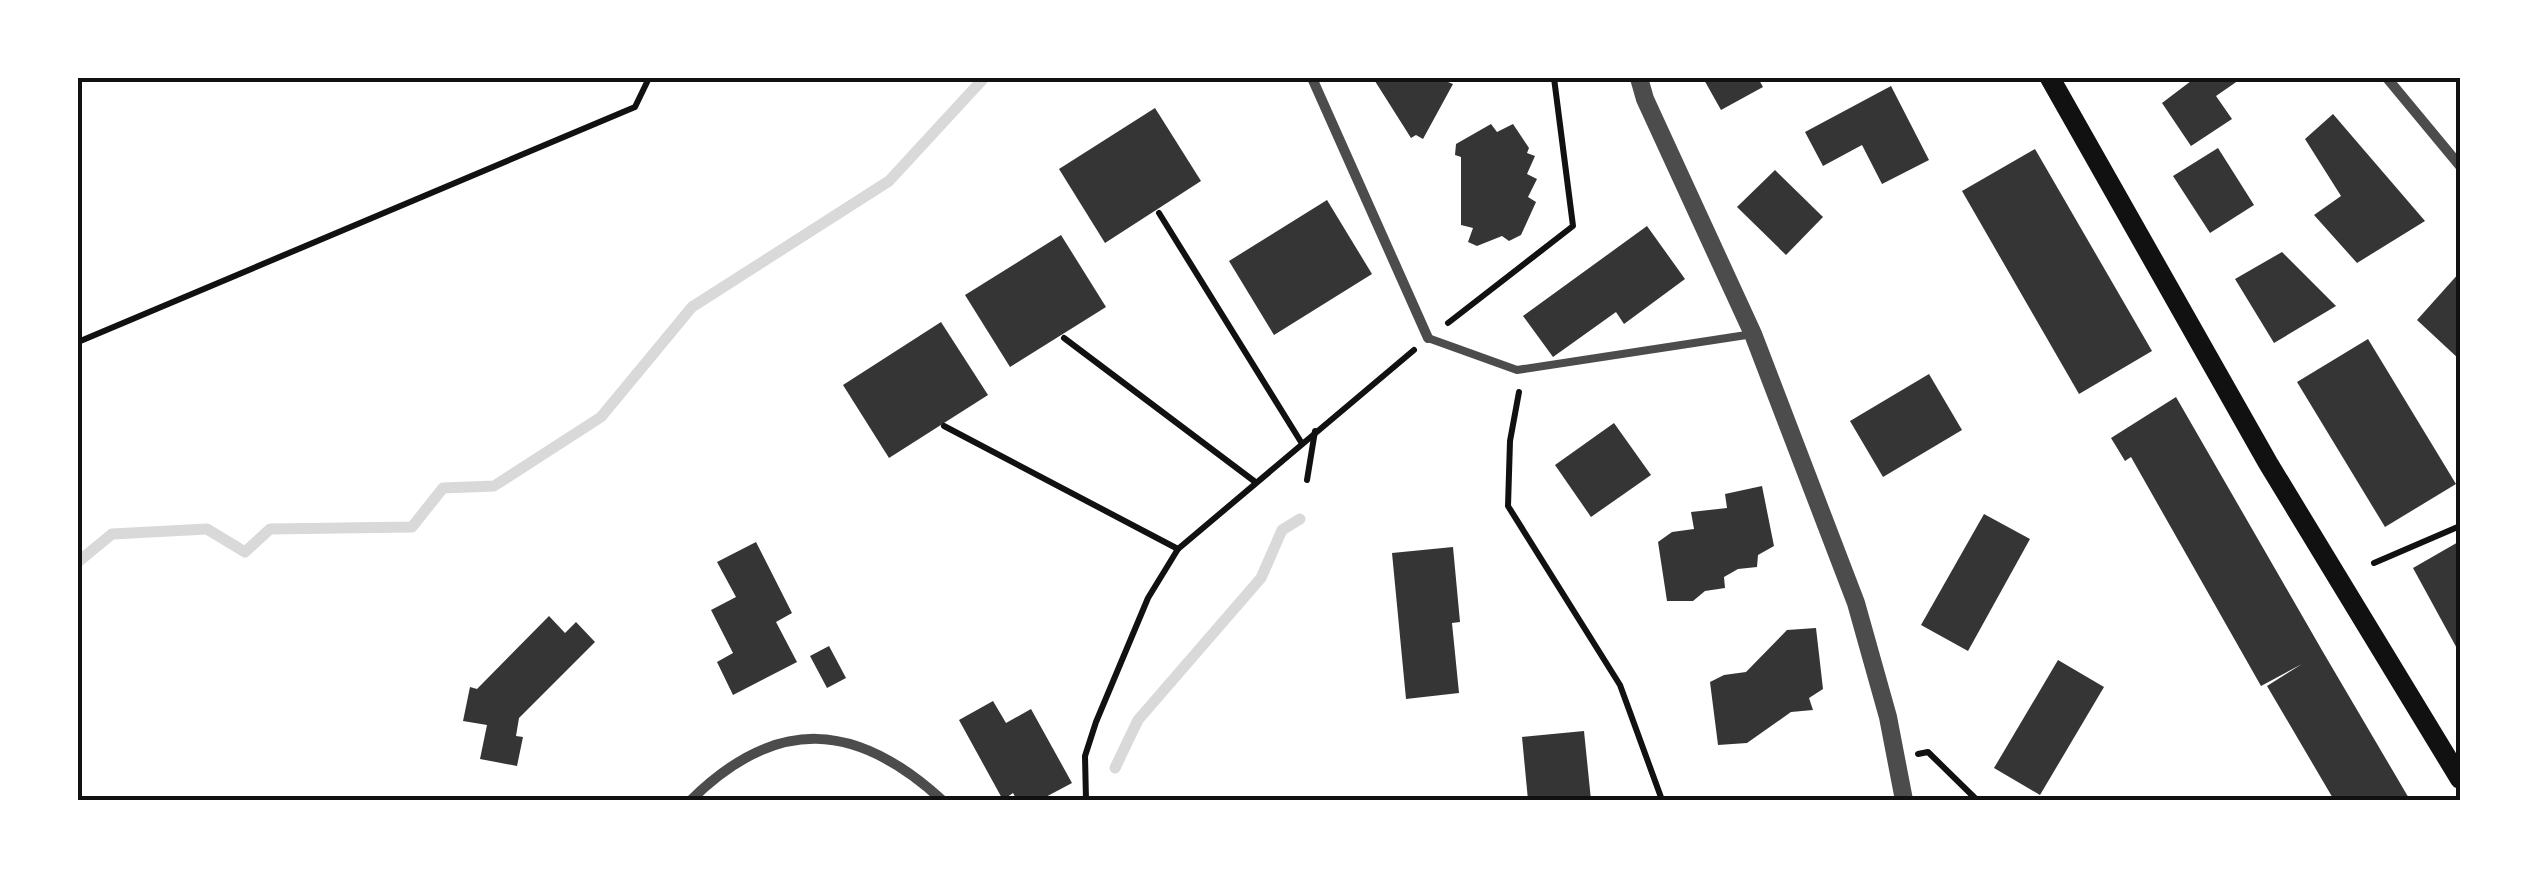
<svg xmlns="http://www.w3.org/2000/svg" width="2538" height="878" font-family="'Roboto Condensed',sans-serif">
<style>
.lines{fill:none;stroke-linecap:round;stroke-linejoin:round}
.stream{stroke:#d9d9d9;stroke-width:11}
.building{fill:#353535}
.path{stroke:#111;stroke-width:6}
.service{stroke:#4c4c4c;stroke-width:8}
.minor{stroke:#4c4c4c;stroke-width:10}
.tertiary{stroke:#4c4c4c;stroke-width:18}
.secondary{stroke:#111;stroke-width:20}
.neatline{fill:none;stroke:#111;stroke-width:4}
</style>
<rect width="100%" height="100%" fill="#fff"/>
<g class="lines">
<!-- stream -->
<g class="stream">
<polyline points="78,562 112,534 207,529 245,552 270,529 412,527 443,488 494,486 601,417 692,307 889,181 984,78"/>
<polyline points="1115,768 1138,720 1261,578 1282,530 1300,519"/>
</g>
</g>
<!-- building -->
<g class="building">
<polygon points="1373,78 1438,78 1453,84 1423,139 1416,135 1411,138"/>
<polygon points="1703,78 1758,78 1763,87 1721,110"/>
<polygon points="2195,78 2242,78 2216,96 2232,119 2191,146 2162,103"/>
<polygon points="1891,86 1929,160 1882,184 1862,145 1823,166 1805,132"/>
<polygon points="1155,108 1201,181 1105,243 1059,169"/>
<polygon points="2333,114 2425,221 2357,263 2314,215 2341,196 2305,139"/>
<polygon points="1491,124 1497,132 1513,124 1529,148 1527,153 1535,156 1527,174 1537,179 1528,197 1536,202 1521,235 1509,241 1502,236 1477,246 1468,242 1473,228 1461,225 1461,157 1455,155 1456,144"/>
<polygon points="2218,148 2254,205 2210,233 2173,176"/>
<polygon points="2035,149 2152,351 2079,394 1962,191"/>
<polygon points="1775,170 1823,217 1786,255 1737,207"/>
<polygon points="1327,200 1372,274 1274,335 1229,261"/>
<polygon points="1647,226 1685,279 1624,324 1616,312 1553,357 1523,316"/>
<polygon points="1061,235 1106,307 1010,367 965,295"/>
<polygon points="2282,252 2336,306 2274,343 2235,279"/>
<polygon points="2460,272 2460,360 2417,320"/>
<polygon points="941,322 988,395 889,458 843,385"/>
<polygon points="2368,339 2456,484 2385,527 2297,382"/>
<polygon points="1929,374 1962,430 1883,477 1850,421"/>
<polygon points="2176,397 2323,652 2410,800 2334,800 2267,686 2302,664 2261,686 2131,457 2125,461 2111,438"/>
<polygon points="1614,423 1651,475 1591,517 1555,465"/>
<polygon points="1762,486 1774,546 1758,555 1757,567 1738,569 1724,577 1725,588 1705,591 1693,601 1667,601 1658,542 1672,532 1694,529 1691,512 1727,508 1725,494"/>
<polygon points="1984,514 2030,539 1968,651 1921,625"/>
<polygon points="2460,541 2460,654 2413,568"/>
<polygon points="756,542 792,613 776,622 797,662 733,695 717,662 733,653 711,610 736,597 717,562"/>
<polygon points="1453,547 1460,622 1452,623 1459,693 1406,699 1392,553"/>
<polygon points="549,616 565,633 576,622 595,642 519,718 516,736 523,737 517,766 480,759 487,725 463,721 470,687 477,689"/>
<polygon points="1816,628 1823,689 1809,698 1813,710 1791,712 1747,743 1718,745 1710,682 1724,675 1746,672 1787,630"/>
<polygon points="829,646 846,678 827,688 810,656"/>
<polygon points="2058,660 2104,687 2040,795 1994,768"/>
<polygon points="993,701 1006,723 1031,709 1072,783 1040,800 1017,800 1013,793 1003,800 959,720"/>
<polygon points="1584,731 1591,800 1528,800 1522,737"/>
</g>
<g class="lines">
<!-- path -->
<g class="path">
<polyline points="1159,213 1301,442"/>
<polyline points="1448,323 1573,226 1554,78"/>
<polyline points="1064,338 1254,481"/>
<polyline points="78,342 635,107 649,78"/>
<polyline points="1519,392 1510,441 1508,506 1620,685 1662,800"/>
<polyline points="944,426 1178,549"/>
<polyline points="1307,480 1315,431"/>
<polyline points="2374,563 2460,526"/>
<polyline points="1918,754 1928,752 1977,800"/>
<polyline points="1086,800 1085,756 1096,722 1148,598 1178,549 1414,350"/>
</g>
<!-- service -->
<polyline class="service" points="1428,338 1517,370 1753,334"/>
<!-- minor -->
<g class="minor">
<polyline points="1312,78 1428,338"/>
<polyline points="2387,78 2460,166"/>
<path d="M691 800C776 716 856 721 942 800"/>
</g>
<!-- tertiary -->
<polyline class="tertiary" points="1639,78 1645,99 1753,334 1856,603 1888,717 1904,800"/>
<!-- secondary -->
<polyline class="secondary" points="2050,78 2268,463 2460,779"/>
</g>
<!-- border -->
<rect width="2538" height="878" fill="none" stroke="#ffffff" stroke-width="160"/>
<rect x="80" y="80" width="2378" height="718" class="neatline"/>
</svg>
